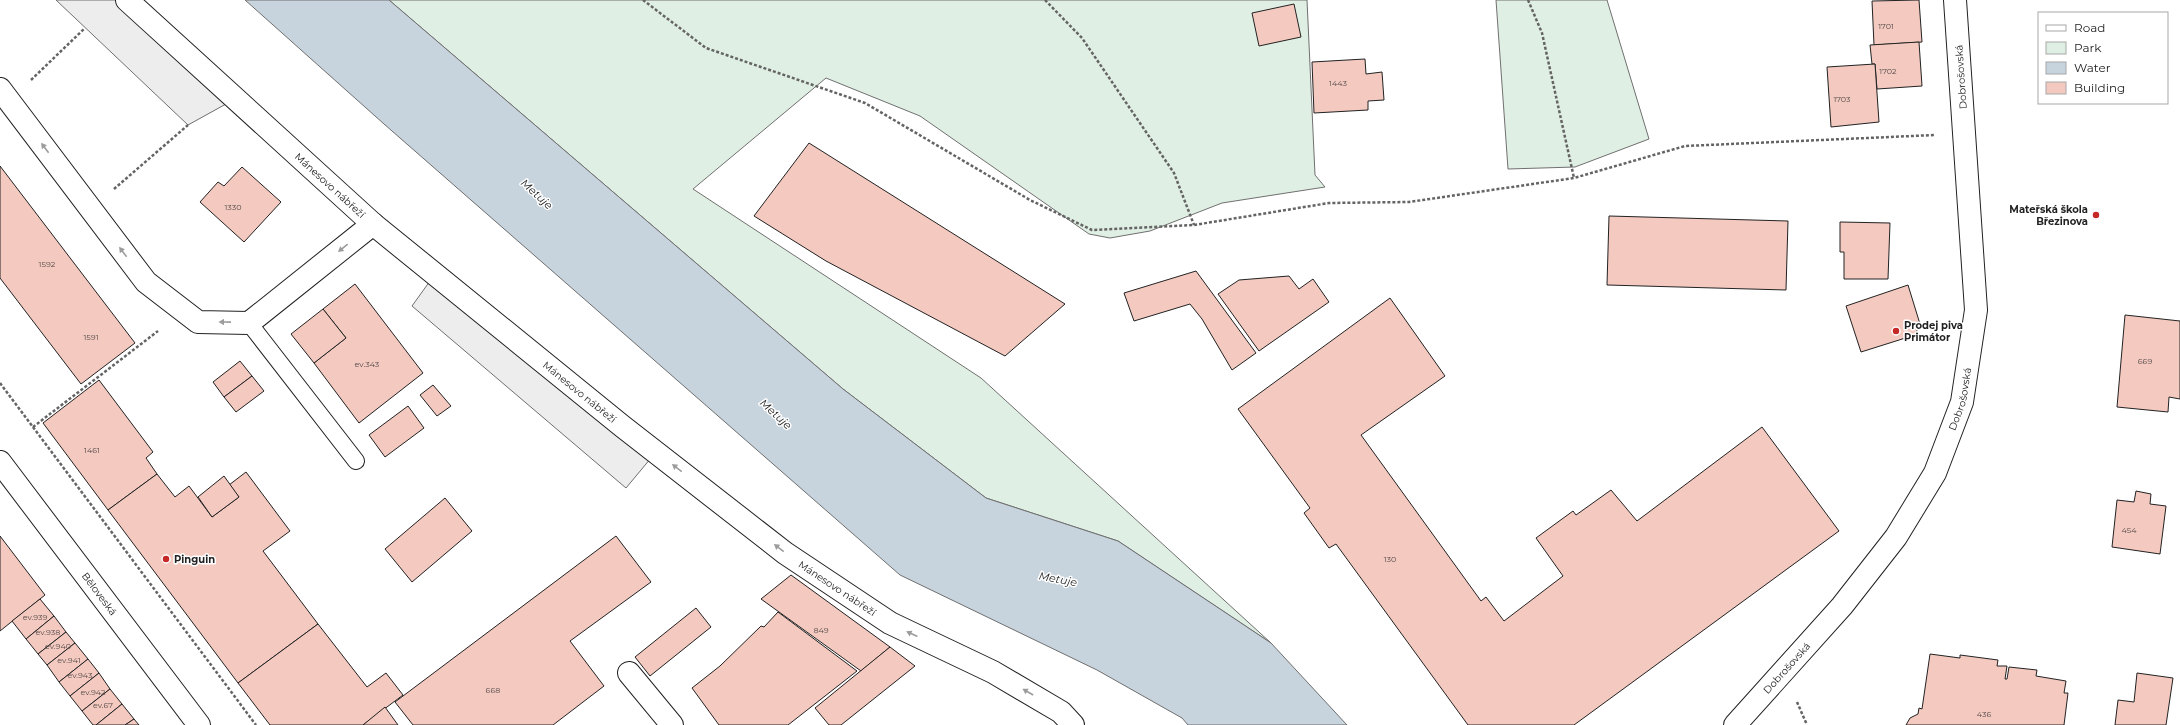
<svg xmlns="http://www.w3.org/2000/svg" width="2180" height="725" font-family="Montserrat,sans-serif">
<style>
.green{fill:#e0efe3;stroke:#6f6f6f}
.parking{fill:#ededed;stroke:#6f6f6f}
.water{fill:#c7d3dd;stroke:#6f6f6f}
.building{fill:#f3c9c0;stroke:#222}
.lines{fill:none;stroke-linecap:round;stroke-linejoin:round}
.service-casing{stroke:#222;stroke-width:18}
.minor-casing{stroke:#222;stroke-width:24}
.primary-casing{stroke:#222;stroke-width:24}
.path{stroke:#646464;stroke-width:2.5;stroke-dasharray:3 2;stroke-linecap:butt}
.service{stroke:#fff;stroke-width:16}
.minor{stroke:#fff;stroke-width:22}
.primary{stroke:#fff;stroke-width:22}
.oneway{fill:#9c9c9c}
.poi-dot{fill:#c62828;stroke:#fff;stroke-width:1.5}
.labels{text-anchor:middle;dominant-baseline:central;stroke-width:3;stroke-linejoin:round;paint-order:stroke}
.number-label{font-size:8px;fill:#564c4a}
.street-label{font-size:10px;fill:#222;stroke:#fff}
.poi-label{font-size:10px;font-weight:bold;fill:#222;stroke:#fff;text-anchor:start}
.water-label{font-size:11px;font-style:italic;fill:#222;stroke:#fff}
</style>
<rect width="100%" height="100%" fill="#fff"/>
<!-- green -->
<g class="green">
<polygon points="389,0 1307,0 1315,175 1325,187 1222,203 1150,231 1110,238 1089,234 920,116 826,78 693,189 981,378 1271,643 1118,541 986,498 843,389"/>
<polygon points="1496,0 1607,0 1649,139 1575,167 1508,169"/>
</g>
<!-- parking -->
<g class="parking">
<polygon points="56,0 127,0 235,99 188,125"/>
<polygon points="435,274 656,452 626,488 412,306"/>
</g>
<!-- water -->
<polygon class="water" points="245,0 389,0 843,389 986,498 1118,541 1271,643 1347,725 1188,725 1182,718 1097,670 900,575 384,124"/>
<!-- building -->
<g class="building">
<polygon points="1919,0 1922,42 1874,45 1872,1"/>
<polygon points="1294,4 1301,37 1259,46 1252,13"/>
<polygon points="1919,42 1922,86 1877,89 1875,64 1872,64 1870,45"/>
<polygon points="1365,59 1366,74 1382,72 1384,100 1368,101 1368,110 1314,113 1312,62"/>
<polygon points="1875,64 1879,122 1831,127 1827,67"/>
<polygon points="809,143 1065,304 1005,356 826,261 754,216"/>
<polygon points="0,166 135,343 81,384 0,278"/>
<polygon points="242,167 281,202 244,242 200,202 218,182 224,186"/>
<polygon points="1609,216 1788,221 1786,290 1607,285"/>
<polygon points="1840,222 1890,223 1888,279 1844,279 1844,252 1840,252"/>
<polygon points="1196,271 1256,353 1232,370 1202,319 1190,304 1134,321 1124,293"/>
<polygon points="1289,276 1299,289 1313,279 1329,302 1259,351 1218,294 1239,280"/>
<polygon points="355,284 423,373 359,423 314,363 346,338 323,309"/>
<polygon points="1908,285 1920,324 1915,335 1861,352 1846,306"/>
<polygon points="1390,298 1445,376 1361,435 1481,601 1486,597 1504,621 1563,576 1536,538 1573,511 1576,515 1611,490 1637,521 1762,427 1839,531 1574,725 1468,725 1336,544 1329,548 1304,513 1310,508 1238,409"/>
<polygon points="323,309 346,338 314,363 291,334"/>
<polygon points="2125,315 2180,321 2180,399 2169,397 2168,412 2117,407"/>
<polygon points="240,361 252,376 224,397 213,382"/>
<polygon points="252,376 264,391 236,412 224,397"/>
<polygon points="99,380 153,452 146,458 157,474 108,510 43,423"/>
<polygon points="433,385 451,406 437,416 420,395"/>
<polygon points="408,406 424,428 385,457 369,435"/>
<polygon points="246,472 290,531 263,551 318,624 238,683 108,510 157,474 175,497 189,486 212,517 239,497 229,485"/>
<polygon points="224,476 239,497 212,517 198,497"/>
<polygon points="2136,491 2151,494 2150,504 2166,506 2160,554 2112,547 2117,500 2134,502"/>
<polygon points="445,498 472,531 412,582 385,549"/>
<polygon points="0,536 45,595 0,631"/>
<polygon points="616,536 651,582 570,641 604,686 553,725 413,725 395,702"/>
<polygon points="791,575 890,647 861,671 761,599"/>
<polygon points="40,599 54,616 26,639 12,621"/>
<polygon points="696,608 711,627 650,676 635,657"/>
<polygon points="778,612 857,671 788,725 719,725 692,688 720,666 761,626 764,627"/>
<polygon points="54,616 66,632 38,654 26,639"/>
<polygon points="318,624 367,687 386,673 403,695 363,725 270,725 238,683"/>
<polygon points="66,632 75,643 47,665 38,654"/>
<polygon points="75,643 88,659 59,682 47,665"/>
<polygon points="890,647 915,666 841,725 829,725 815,708"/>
<polygon points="1930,654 1960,658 1960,655 1998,660 1997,666 2007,666 2005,679 2007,679 2009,667 2037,670 2036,676 2066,681 2064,693 2068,693 2064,725 1906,725 1910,718 1918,714 1919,708 1922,709"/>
<polygon points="88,659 99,673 70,696 59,682"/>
<polygon points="99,673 110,689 82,711 70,696"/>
<polygon points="2137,673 2173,678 2166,725 2115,725 2118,700 2134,702"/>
<polygon points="110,689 122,704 96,725 93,725 82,711"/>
<polygon points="122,704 134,719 125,725 96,725"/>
<polygon points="385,707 398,725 363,725"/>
<polygon points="134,719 139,725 125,725"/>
</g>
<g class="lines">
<!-- service casing -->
<g class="service-casing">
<polyline id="service" points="249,323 356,461"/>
</g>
<!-- minor casing -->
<g class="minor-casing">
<g id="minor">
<path id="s1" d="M127 0 373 224 622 426 785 553 890 623 993 672 1061 712 1073 725"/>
<polyline points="0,89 146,282 198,322 249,323 373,224"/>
<polyline points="629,673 672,725"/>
<path id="s2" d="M1735 725 1842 606 1896 537 1935 473 1962 402 1976 310 1955 0"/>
</g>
</g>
<!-- primary casing -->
<g class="primary-casing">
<g id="primary">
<path id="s3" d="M0 462 199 725"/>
</g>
</g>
<!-- path -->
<g class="path">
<polyline points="643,0 706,48 865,103 1030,200 1092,230 1194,225 1329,203 1409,202 1574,178 1685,146 1935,135"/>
<polyline points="1045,0 1082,38 1174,173 1194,225"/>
<polyline points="1528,0 1542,33 1574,178"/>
<polyline points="31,80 85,28"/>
<polyline points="114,189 188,125"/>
<polyline points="0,383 256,725"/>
<polyline points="33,427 158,331"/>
<polyline points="1797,702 1807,725"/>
</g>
<!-- service -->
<use href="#service" class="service"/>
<!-- minor -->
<use href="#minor" class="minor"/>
<!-- primary -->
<use href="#primary" class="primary"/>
</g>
<!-- one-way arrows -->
<defs><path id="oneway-solid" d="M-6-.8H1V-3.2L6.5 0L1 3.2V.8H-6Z"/></defs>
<g class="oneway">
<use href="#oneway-solid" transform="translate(45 148) rotate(-127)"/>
<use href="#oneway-solid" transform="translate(343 248) rotate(141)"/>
<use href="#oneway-solid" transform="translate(123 252) rotate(-127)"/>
<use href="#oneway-solid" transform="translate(225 322) rotate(-179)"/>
<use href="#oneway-solid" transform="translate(677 468) rotate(-142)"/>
<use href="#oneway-solid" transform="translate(779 548) rotate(-142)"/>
<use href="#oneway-solid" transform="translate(912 634) rotate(-155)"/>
<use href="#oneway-solid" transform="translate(1028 692) rotate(-150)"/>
</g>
<!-- markers -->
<g class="poi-dot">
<circle cx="2096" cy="215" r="4"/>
<circle cx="1896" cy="331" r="4"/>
<circle cx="166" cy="559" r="4"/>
</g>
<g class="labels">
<!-- number labels -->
<g class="number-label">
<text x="1886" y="26">1701</text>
<text x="1888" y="71">1702</text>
<text x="1338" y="83">1443</text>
<text x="1842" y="99">1703</text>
<text x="233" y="207">1330</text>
<text x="47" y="264">1592</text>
<text x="91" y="337">1591</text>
<text x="2145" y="361">669</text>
<text x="367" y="364">ev.343</text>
<text x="92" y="450">1461</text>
<text x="2129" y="530">454</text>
<text x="1390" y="559">130</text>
<text x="35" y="617">ev.939</text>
<text x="821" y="630">849</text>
<text x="48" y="632">ev.938</text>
<text x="58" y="646">ev.940</text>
<text x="69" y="660">ev.941</text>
<text x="80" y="675">ev.943</text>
<text x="493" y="690">668</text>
<text x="93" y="692">ev.942</text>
<text x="103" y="705">ev.67</text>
<text x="1984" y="714">436</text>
</g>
<!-- street labels -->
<g class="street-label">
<text transform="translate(1961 77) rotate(-94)">Dobrošovská</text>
<text stroke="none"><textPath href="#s1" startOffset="275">Mánesovo nábřeží</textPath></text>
<text stroke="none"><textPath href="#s1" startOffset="599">Mánesovo nábřeží</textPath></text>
<text stroke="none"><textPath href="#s2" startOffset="401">Dobrošovská</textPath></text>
<text stroke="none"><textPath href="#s1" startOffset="923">Mánesovo nábřeží</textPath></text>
<text stroke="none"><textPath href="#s3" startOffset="165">Běloveská</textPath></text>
<text stroke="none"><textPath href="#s2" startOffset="77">Dobrošovská</textPath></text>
</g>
<!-- poi labels -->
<g class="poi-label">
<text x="2088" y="209" text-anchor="end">Mateřská škola<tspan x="2088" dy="12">Březinova</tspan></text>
<text x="1904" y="325">Prodej piva<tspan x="1904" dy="12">Primátor</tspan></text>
<text x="174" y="559">Pinguin</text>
</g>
<!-- water labels -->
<g class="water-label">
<text transform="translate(537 194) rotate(43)">Metuje</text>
<text transform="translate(776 414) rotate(43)">Metuje</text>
<text transform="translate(1058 579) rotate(11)">Metuje</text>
</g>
</g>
<!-- legend -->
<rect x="2038" y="12" width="130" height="92" fill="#ffffff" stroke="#a7a7a7"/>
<rect x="2046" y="25" width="20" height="6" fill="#ffffff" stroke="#a7a7a7"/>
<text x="2074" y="32" font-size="12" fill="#222222">Road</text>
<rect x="2046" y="42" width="20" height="12" fill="#e0efe3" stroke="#a7a7a7"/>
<text x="2074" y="52" font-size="12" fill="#222222">Park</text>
<rect x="2046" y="62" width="20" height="12" fill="#c7d3dd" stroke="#a7a7a7"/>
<text x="2074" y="72" font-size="12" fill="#222222">Water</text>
<rect x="2046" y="82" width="20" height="12" fill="#f3c9c0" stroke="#a7a7a7"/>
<text x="2074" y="92" font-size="12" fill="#222222">Building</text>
</svg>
